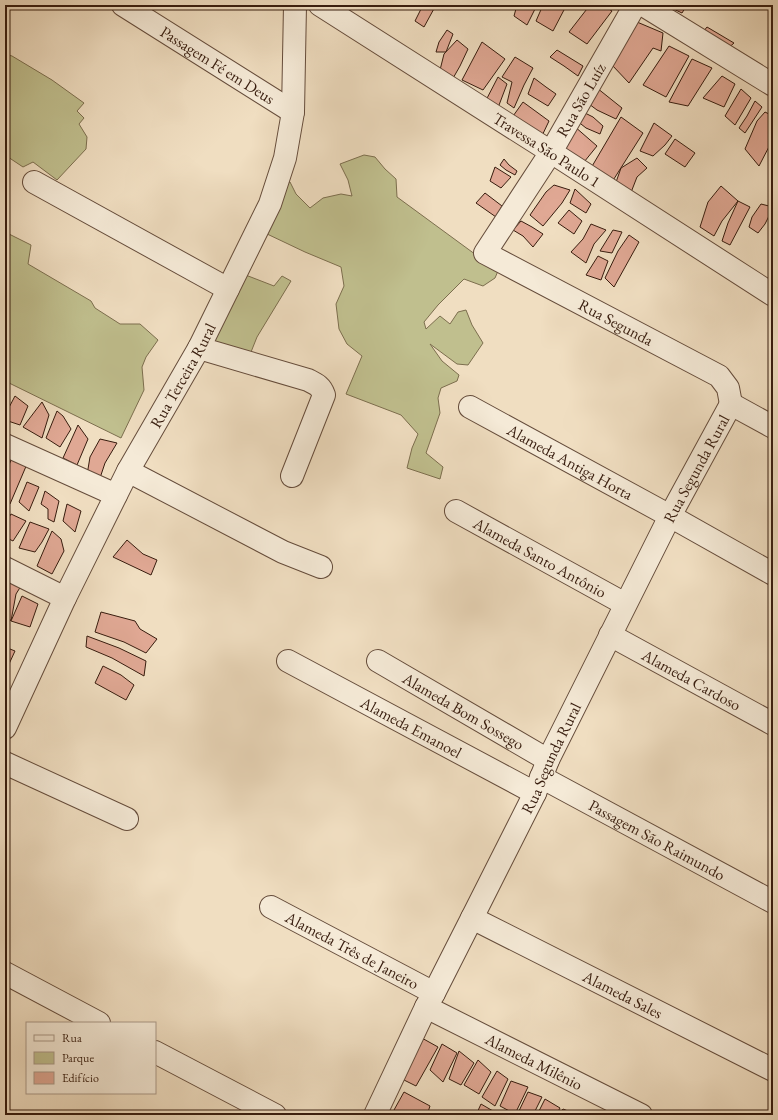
<svg xmlns="http://www.w3.org/2000/svg" width="778" height="1120" font-family="'EB Garamond',serif">
<style>
.green{fill:#c0bf8e;stroke:#7c6e4e}
.building{fill:#e0a894;stroke:#371c0e}
.lines{fill:none;stroke-linecap:round;stroke-linejoin:round}
.minor-casing{stroke:#654c3b;stroke-width:24}
.minor{stroke:#f5ead7;stroke-width:22}
.labels{text-anchor:middle;dominant-baseline:central;stroke-width:4;stroke-linejoin:round;paint-order:stroke}
.street-label{font-size:16px;fill:#371c0e;stroke:#f5ead7}
</style>
<rect width="100%" height="100%" fill="#f0dec1"/>
<filter id="stains"><feTurbulence type="fractalNoise" baseFrequency=".005" numOctaves="4"/><feColorMatrix values="0 0 0 0 .2 0 0 0 0 .09 0 0 0 0 .02 0 0 0 .5 -.17"/></filter>
<radialGradient id="worn" r=".72"><stop offset=".6" stop-color="#630" stop-opacity="0"/><stop offset="1" stop-color="#630" stop-opacity=".3"/></radialGradient>
<!-- green -->
<g class="green">
<polygon points="5,54 12,56 52,80 84,103 77,111 84,118 79,124 87,137 86,149 57,180 33,162 23,167 5,155"/>
<polygon points="364,155 375,157 385,169 396,179 397,197 498,271 495,278 483,286 464,279 438,305 424,322 426,329 440,316 450,324 458,312 466,310 472,325 483,343 468,365 457,364 430,344 442,361 459,375 457,381 441,388 438,398 440,413 426,453 443,467 440,479 407,468 412,448 418,434 401,415 346,394 362,356 347,344 339,329 336,304 344,286 341,267 305,252 265,233 284,184 290,182 296,194 310,208 323,198 341,194 352,196 348,180 340,164"/>
<polygon points="5,232 31,245 28,264 91,301 95,308 120,324 140,324 158,340 146,357 142,367 144,390 121,438 5,381"/>
<polygon points="243,274 274,286 282,276 291,281 257,337 249,357 205,345"/>
</g>
<!-- building -->
<g class="building">
<polygon points="423,5 436,5 424,27 415,21"/>
<polygon points="517,5 537,5 527,25 514,16"/>
<polygon points="543,5 577,5 575,9 565,8 553,31 536,21"/>
<polygon points="590,5 602,5 612,11 587,44 569,32"/>
<polygon points="665,5 687,5 682,13"/>
<polygon points="637,22 663,33 661,51 653,48 629,83 612,65"/>
<polygon points="707,27 734,43 726,50 703,32"/>
<polygon points="447,30 453,34 446,52 436,52 439,42"/>
<polygon points="457,40 468,49 460,66 452,80 440,70 444,54"/>
<polygon points="482,42 505,59 483,90 462,80"/>
<polygon points="669,46 689,56 666,97 643,85"/>
<polygon points="557,50 583,66 578,76 564,66 550,57"/>
<polygon points="515,57 533,68 524,85 514,108 507,103 512,82 502,77"/>
<polygon points="692,59 712,68 688,106 669,102"/>
<polygon points="722,76 735,84 724,107 703,98"/>
<polygon points="498,77 507,84 496,113 483,106"/>
<polygon points="534,78 546,87 556,94 548,106 528,94"/>
<polygon points="597,88 622,108 616,119 597,110 589,104"/>
<polygon points="741,89 751,98 735,125 725,116"/>
<polygon points="755,101 762,107 745,133 739,128 747,116"/>
<polygon points="523,102 549,121 540,140 511,119"/>
<polygon points="583,112 593,117 603,126 600,134 586,128 576,120"/>
<polygon points="765,112 773,116 773,139 759,166 745,149 757,121"/>
<polygon points="621,117 643,133 612,182 591,168"/>
<polygon points="654,123 672,136 665,145 653,156 640,151"/>
<polygon points="574,126 597,146 580,167 561,151"/>
<polygon points="675,139 695,153 685,167 665,154"/>
<polygon points="637,158 647,168 637,177 630,195 615,185 621,168"/>
<polygon points="504,159 509,165 517,171 515,175 506,170 500,165"/>
<polygon points="495,167 511,177 501,188 490,181"/>
<polygon points="554,185 570,190 562,203 543,226 530,215 546,192"/>
<polygon points="721,186 738,201 722,221 714,236 700,227 708,202"/>
<polygon points="575,189 591,204 586,213 570,203"/>
<polygon points="485,193 502,206 496,217 476,203"/>
<polygon points="738,201 750,207 730,245 722,241 728,223"/>
<polygon points="761,204 773,207 773,208 765,224 758,233 749,227 752,217"/>
<polygon points="569,210 582,221 574,234 558,223"/>
<polygon points="521,221 532,227 543,234 533,247 523,236 513,230"/>
<polygon points="591,224 606,230 594,244 586,263 571,252 583,239"/>
<polygon points="613,230 622,232 612,253 600,251"/>
<polygon points="629,235 639,242 614,287 605,278 618,251"/>
<polygon points="598,256 608,261 601,280 586,275"/>
<polygon points="15,396 28,406 20,425 5,420 5,415"/>
<polygon points="42,402 49,415 42,438 23,427"/>
<polygon points="57,411 63,416 71,429 60,447 46,438"/>
<polygon points="78,425 88,439 77,465 63,458"/>
<polygon points="100,439 117,443 105,463 99,481 87,475 90,457"/>
<polygon points="11,460 27,464 10,504 5,503 5,475"/>
<polygon points="27,482 39,487 29,511 19,502"/>
<polygon points="45,491 59,501 54,522 48,519 48,509 41,504"/>
<polygon points="67,504 81,511 75,532 63,521"/>
<polygon points="11,514 26,521 13,541 5,537 5,524"/>
<polygon points="30,522 49,529 42,542 35,552 19,548"/>
<polygon points="52,531 61,539 64,551 52,574 37,566"/>
<polygon points="127,540 143,554 157,560 151,575 113,557"/>
<polygon points="8,577 21,586 16,594 11,621 5,612 5,582"/>
<polygon points="22,596 38,604 30,627 11,621"/>
<polygon points="101,612 135,621 140,629 157,639 146,653 124,642 95,632"/>
<polygon points="87,636 119,648 146,661 144,676 112,658 86,647"/>
<polygon points="5,647 15,651 9,664 5,662"/>
<polygon points="103,666 121,675 134,685 126,700 95,683"/>
<polygon points="420,1037 438,1047 416,1086 400,1078"/>
<polygon points="442,1044 457,1053 443,1082 430,1070"/>
<polygon points="459,1051 474,1063 461,1085 449,1079"/>
<polygon points="478,1060 491,1072 479,1094 464,1085"/>
<polygon points="497,1071 508,1079 495,1106 482,1097"/>
<polygon points="511,1081 528,1087 515,1114 500,1106"/>
<polygon points="404,1092 430,1106 427,1115 405,1115 394,1110"/>
<polygon points="528,1092 542,1097 533,1115 523,1115 518,1113"/>
<polygon points="545,1099 560,1108 556,1115 537,1115"/>
<polygon points="481,1104 493,1111 492,1115 476,1115"/>
<polygon points="563,1109 578,1115 558,1115"/>
</g>
<g class="lines">
<!-- minor casing -->
<g class="minor-casing">
<g id="minor">
<path id="s1" d="M123 5 293 112"/>
<path id="s2" d="M320 5 551 152 773 295"/>
<path id="s3" d="M635 5 551 152 485 253 719 376 728 388 731 404"/>
<polyline points="643,5 773,85"/>
<polyline points="34,182 228,289"/>
<path d="M199 348 308 380C316 384 321 386 324 395L292 476"/>
<polyline points="731,404 773,427"/>
<path id="s4" d="M470 407 670 516 773 574"/>
<polyline points="5,445 116,495"/>
<polyline points="128,471 283,552 321,567"/>
<path id="s5" d="M456 511 625 604"/>
<polyline points="5,568 65,598"/>
<path id="s6" d="M610 635 773 724"/>
<path id="s7" d="M288 661 535 793"/>
<path id="s8" d="M378 661 548 760"/>
<path id="s9" d="M5 728 65 598 128 471 199 348 270 204 285 158 293 112 295 5"/>
<polyline points="5,763 127,819"/>
<path id="s10" d="M541 777 773 902"/>
<path id="s11" d="M271 907 434 993"/>
<path id="s12" d="M472 918 773 1070"/>
<polyline points="5,973 99,1023"/>
<path id="s13" d="M426 1007 641 1115"/>
<polyline points="155,1052 275,1115"/>
<path id="s14" d="M375 1115 426 1007 434 993 472 918 535 793 548 760 670 516 731 404"/>
</g>
</g>
<!-- minor -->
<use href="#minor" class="minor"/>
</g>
<g class="labels">
<!-- street labels -->
<g class="street-label">
<text stroke="none"><textPath href="#s1" startOffset="112">Passagem Fé em Deus</textPath></text>
<text transform="translate(581 100) rotate(-60)">Rua São Luíz</text>
<text stroke="none"><textPath href="#s2" startOffset="269">Travessa São Paulo 1</textPath></text>
<text stroke="none"><textPath href="#s3" startOffset="438">Rua Segunda</textPath></text>
<text stroke="none"><textPath href="#s9" startOffset="395">Rua Terceira Rural</textPath></text>
<text stroke="none"><textPath href="#s4" startOffset="114">Alameda Antiga Horta</textPath></text>
<text stroke="none"><textPath href="#s14" startOffset="722">Rua Segunda Rural</textPath></text>
<text stroke="none"><textPath href="#s5" startOffset="96">Alameda Santo Antônio</textPath></text>
<text stroke="none"><textPath href="#s6" startOffset="93">Alameda Cardoso</textPath></text>
<text stroke="none"><textPath href="#s8" startOffset="99">Alameda Bom Sossego</textPath></text>
<text stroke="none"><textPath href="#s7" startOffset="140">Alameda Emanoel</textPath></text>
<text stroke="none"><textPath href="#s14" startOffset="398">Rua Segunda Rural</textPath></text>
<text stroke="none"><textPath href="#s10" startOffset="132">Passagem São Raimundo</textPath></text>
<text stroke="none"><textPath href="#s11" startOffset="92">Alameda Três de Janeiro</textPath></text>
<text stroke="none"><textPath href="#s12" startOffset="169">Alameda Sales</textPath></text>
<text stroke="none"><textPath href="#s13" startOffset="121">Alameda Milênio</textPath></text>
</g>
</g>
<!-- margin -->
<rect width="778" height="1120" fill="none" stroke="#f0dec1" stroke-width="20"/>
<rect x="6" y="6" width="766" height="1108" fill="none" stroke="#371c0e" stroke-width="2"/>
<rect x="10" y="10" width="758" height="1100" fill="none" stroke="#371c0e"/>
<!-- legend -->
<rect x="26" y="1022" width="130" height="72" fill="#f5ead7" stroke="#a99887"/>
<rect x="34" y="1035" width="20" height="6" fill="#f5ead7" stroke="#a99887"/>
<text x="62" y="1042" font-size="12" fill="#371c0e">Rua</text>
<rect x="34" y="1052" width="20" height="12" fill="#c0bf8e" stroke="#a99887"/>
<text x="62" y="1062" font-size="12" fill="#371c0e">Parque</text>
<rect x="34" y="1072" width="20" height="12" fill="#e0a894" stroke="#a99887"/>
<text x="62" y="1082" font-size="12" fill="#371c0e">Edifício</text>
<rect width="100%" height="100%" filter="url(#stains)"/>
<rect width="100%" height="100%" fill="url(#worn)"/>
</svg>
